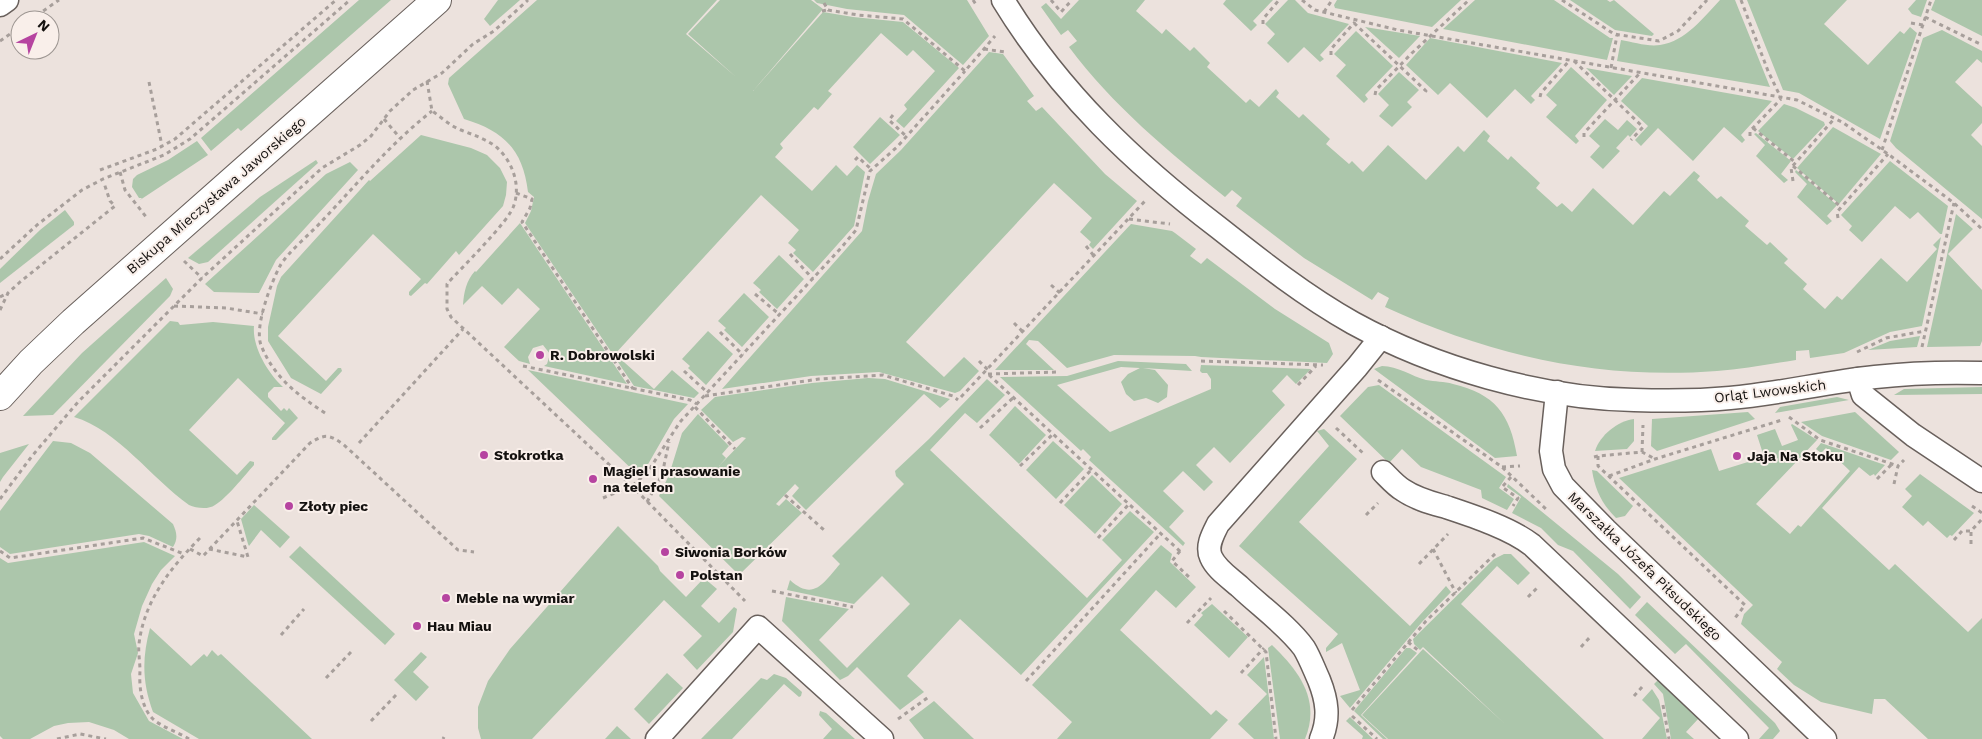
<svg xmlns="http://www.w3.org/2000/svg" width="1982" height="739" font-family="'Work Sans',sans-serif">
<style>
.green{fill:#acc6ab}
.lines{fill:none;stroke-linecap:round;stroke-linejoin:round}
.minor-casing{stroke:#69605c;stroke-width:25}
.tertiary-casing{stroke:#69605c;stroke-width:30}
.path{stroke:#a79f9b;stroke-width:3;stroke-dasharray:4 4;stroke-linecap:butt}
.minor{stroke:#fff;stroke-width:22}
.tertiary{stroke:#fff;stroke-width:28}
.poi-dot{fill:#b644a0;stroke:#f9efea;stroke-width:2}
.labels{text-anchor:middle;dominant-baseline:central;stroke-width:4;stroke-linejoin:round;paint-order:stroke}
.street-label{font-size:14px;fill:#14110f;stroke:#f9efea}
.poi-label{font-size:14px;font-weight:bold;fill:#14110f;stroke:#f9efea;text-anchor:start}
</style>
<rect width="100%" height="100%" fill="#ece2dd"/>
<!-- green -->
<g class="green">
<polygon points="359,0 391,0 241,131 238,128 211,151 201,138"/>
<polygon points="498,0 520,0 490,26 484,19"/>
<path d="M537 0H717L686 34 736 77 688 34 720 0H811L823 9 753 91 823 12 853 17 903 22 959 68 904 128 896 121 907 109 904 105 935 71 913 50 907 56 881 33 828 91 832 94 818 110 814 107 780 144 783 148 775 157 812 191 836 165 847 176 857 165 865 172 854 226 813 272 793 253 796 250 788 243 799 230 761 195 615 354 654 389 672 370 699 393 694 398 634 386 525 223 531 211 534 197 528 192C523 150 504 131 464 119L448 84 449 78Z"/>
<polygon points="814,0 967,0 989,36 963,65 904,15 847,9 817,3"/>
<path d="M1079 0H1145L1136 11 1162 34 1166 29 1190 51 1194 47 1210 63 1207 67 1246 103 1250 99 1259 107 1276 89 1279 93 1276 97 1299 118 1303 114 1330 139 1326 144 1349 164 1352 161 1363 172 1388 145 1426 180 1458 146 1464 152 1484 130 1490 136 1487 141 1508 160 1511 156 1540 183 1536 188 1557 207 1562 203 1572 212 1593 188 1633 225 1664 191 1670 196 1694 171 1700 176 1697 180 1717 199 1721 196 1749 221 1745 226 1767 245 1770 242 1788 259 1784 263 1807 284 1803 289 1825 309 1837 296 1842 300 1881 258 1907 282 1937 249 1933 245 1941 237 1922 326 1890 332 1844 353 1810 358 1809 350 1796 351V360C1770 364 1743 369 1717 371 1599 380 1492 356 1385 307L1389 298 1378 292 1372 300 1304 258 1236 206 1242 198 1232 190 1225 197C1169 152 1112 105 1069 47L1077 41 1068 30 1061 35 1041 7 1046 3 1061 19Z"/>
<polygon points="1226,0 1273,0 1253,21 1257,25 1251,31 1223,4"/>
<polygon points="1288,0 1295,0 1308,13 1349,24 1320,55 1324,59 1320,62 1304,47 1288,63 1267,43 1275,34 1265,24"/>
<polygon points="1337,0 1461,0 1432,27 1335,8 1334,5"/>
<polygon points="1475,0 1554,0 1610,38 1613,38 1607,60 1443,29"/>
<polygon points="1570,0 1607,0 1610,2 1614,0 1654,34 1652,36 1615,30"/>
<path d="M1720 0H1735L1770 87 1617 61 1621 40C1633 42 1648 47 1660 45 1686 41 1703 18 1720 0Z"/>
<polygon points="1747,0 1847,0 1824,24 1868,65 1900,31 1904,34 1910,27 1917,33 1880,139 1799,93 1783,90"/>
<polygon points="1916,0 1927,0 1921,17 1912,14 1908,9"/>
<polygon points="1935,0 1982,0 1982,36 1931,10"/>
<polygon points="1365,27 1420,36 1399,58"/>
<polygon points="1942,30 1982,51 1982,63 1977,59 1955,82 1982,107 1982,123 1971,135 1982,146 1982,219 1896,148 1890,141 1923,38"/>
<polygon points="1356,31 1393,66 1365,95 1368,99 1364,103 1336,76 1346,65 1334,54"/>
<polygon points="1430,38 1562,63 1531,96 1535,100 1531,104 1515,89 1487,118 1450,83 1438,95 1406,65"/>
<polygon points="989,52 1003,54 1034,96 1027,101 1036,111 1042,107 1105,174 1137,201 1093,249 1089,245 1091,242 1080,232 1092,218 1054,183 906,342 944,377 964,357 979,371 960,391 955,393 879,372 811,376 722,389 862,231 868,201 876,174 901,150"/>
<polygon points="1571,67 1607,100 1575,136 1579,141 1576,144 1546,117 1557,105 1546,95"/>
<polygon points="1586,68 1632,76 1614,95"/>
<polygon points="1399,72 1419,90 1407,102 1412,107 1392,127 1379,116 1389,105 1378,94"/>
<polygon points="1642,78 1772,101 1741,135 1745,140 1742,143 1724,127 1693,161 1658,128 1641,146 1635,140 1648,126 1621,101"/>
<polygon points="1784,104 1796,108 1824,122 1825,125 1793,159 1758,131"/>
<polygon points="880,117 900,135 870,164 853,147"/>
<polygon points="1605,119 1618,130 1627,120 1637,129 1630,137 1628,135 1616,148 1620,151 1603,169 1590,157 1600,146 1589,136"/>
<polygon points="1833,127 1881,154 1839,204 1797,168"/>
<polygon points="1756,133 1791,161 1781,174 1788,180 1784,183 1756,156 1765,145 1754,134"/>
<polygon points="421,135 471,148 487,155 500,168 507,182 506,195 503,206 459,255 456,251 427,284 425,283 411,296 409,295 409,292 421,279 373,234 278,336 326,381 338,368 341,368 342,371 321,394 291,378 268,341 268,327 277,286 281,277 369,180 370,181"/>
<polygon points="197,141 208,155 140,200 142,198 139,198 132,187 133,179 137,175 168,160"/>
<polygon points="316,160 318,163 208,262 199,264 188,258 260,197"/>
<polygon points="1890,161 1948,206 1942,234 1940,234 1918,212 1910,219 1895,206 1862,242 1849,230 1852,226 1841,215"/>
<polygon points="350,162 358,170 276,260 259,293 214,292 205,284 326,174"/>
<polygon points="1796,170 1837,205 1827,216 1832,221 1827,225 1797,197 1807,184 1795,172"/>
<polygon points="65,210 74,222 74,225 0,283 0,269 40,230"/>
<polygon points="1956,214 1973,229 1948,254 1982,290 1982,341 1980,346 1927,347"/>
<path d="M520 223 627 384 544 366 547 364 550 354 543 345 533 348 528 357 530 364 519 361 504 347 540 309 518 288 502 305 482 286 463 305C464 292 466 281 475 271L476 272Z"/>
<polygon points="1131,224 1172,231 1175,233 1196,249 1190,256 1201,264 1207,258 1275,309 1329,343 1333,354 1327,363 1201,357 1195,356 1114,355 1067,368 1038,341 1029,340 1026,344 1054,370 995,370"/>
<polygon points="779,255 804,279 777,309 759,292 761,290 753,283"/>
<polygon points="166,278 173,289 170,296 53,415 23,416 82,353"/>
<polygon points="744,293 769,317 742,347 724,330 726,328 718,321"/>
<path d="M170 321 178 322 180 325 213 322 254 326C252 347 268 373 283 387H274L268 393V397L281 411 284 408 287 411 289 408 298 418 276 440H272V438L285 423 238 378 189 430 237 475 250 461 254 462V465C244 476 227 498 215 505 208 510 196 508 189 505 152 479 118 430 74 417Z"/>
<polygon points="708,331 733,354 706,385 688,368 690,366 682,359"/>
<polygon points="1920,336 1917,347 1868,350 1890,341"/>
<polygon points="1118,361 1186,364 1192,371 1143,368 1155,370 1168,385 1167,397 1158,403 1146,398 1134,401 1126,394 1121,382 1128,374 1140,368 1121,367 1057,385 1110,432 1211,389 1211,379 1207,373 1202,373 1200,371 1201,365 1311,369 1296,384 1287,375 1272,391 1285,405 1230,463 1214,447 1196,465 1213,482 1204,491 1183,471 1163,491 1184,511 1169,527 1185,543 1183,546 1089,460 1091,457 1083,449 1081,451 1000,377 1067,376"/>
<path d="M1382 366C1398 366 1411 376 1426 380 1435 382 1444 381 1453 384 1495 394 1510 414 1517 456L1495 458 1374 369Z"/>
<polygon points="528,370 688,404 674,419 647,466 638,475"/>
<polygon points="868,378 885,379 950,399 940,408 924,394 806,510 792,496 799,488 795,484 776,504 779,506 786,499 802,513 739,575 659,496 669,475 682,433 698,414 729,446 722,454 726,458 719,466 746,438 742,437 733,442 701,410 715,397 812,383"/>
<path d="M987 379 1005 395 977 423 965 413 930 450 1087 598 1122 560 1102 540 1130 511 1154 532 1021 675 960 619 907 676 924 692 900 710 857 667 848 676 840 680 782 621 786 597 849 609 819 640 847 668 910 604 882 576 854 604 787 590 790 580C814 602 824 582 840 564L832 556 904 484 896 476 895 471 929 439Z"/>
<polygon points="1379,385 1506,477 1499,488 1514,499 1507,510 1482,498 1481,490 1421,467 1402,449 1389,463 1340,416 1368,387"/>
<polygon points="1982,387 1982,394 1894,395 1904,389"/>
<polygon points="1837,397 1849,400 1775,413 1780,407"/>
<polygon points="1015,406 1046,435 1019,464 989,435"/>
<polygon points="1748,412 1755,419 1657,451 1651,446 1652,419"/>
<polygon points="1855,412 1899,452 1891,460 1822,436 1801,422"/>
<path d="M1634 419V441L1627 449 1595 451C1600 435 1618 421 1634 419Z"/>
<polygon points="1792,424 1817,440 1756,504 1790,534 1798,525 1801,527 1850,471 1826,448 1821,453 1816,449 1821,443 1885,465 1875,476 1874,474 1870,476 1859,467 1822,508 1889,570 1895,564 1968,632 1982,618 1982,739 1928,739 1885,699 1874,699 1872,714 1821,702 1794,685 1777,669 1782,662 1741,624 1744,614 1753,605 1619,478 1711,449 1719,471 1764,457 1757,435 1775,429 1782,446 1798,440 1791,425"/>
<polygon points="1324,429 1357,459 1299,522 1410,626 1446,586 1451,592 1422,622 1350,708 1340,696 1360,690 1342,643 1326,652 1326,648 1338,634 1239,546 1329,446 1317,431"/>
<path d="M53 441 71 443 90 453 173 524C177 533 178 539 173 547L149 536 139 534 10 554 0 547V511Z"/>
<polygon points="1053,441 1084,469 1056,499 1026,470"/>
<polygon points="29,444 3,477 0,482 0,453"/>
<path d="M1592 470 1597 471 1633 506 1625 516 1616 518C1602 504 1595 490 1592 470Z"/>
<polygon points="1920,474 1974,513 1952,536 1950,535 1947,538 1928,521 1923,526 1902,507 1912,496 1905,489"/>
<polygon points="1092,475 1122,504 1095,534 1064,505"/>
<polygon points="1508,484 1618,574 1641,597 1630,609 1573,551 1558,545 1541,528 1512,513 1521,497 1507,487"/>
<polygon points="254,505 290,537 280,548 261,530 249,546 248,544 241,519"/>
<polygon points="618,526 658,566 660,571 686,597 704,578 717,589 701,606 719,623 734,607 737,609 733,632 697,670 683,655 702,636 664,600 532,739 481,739 478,728 478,707 488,681 510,649"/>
<polygon points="144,542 175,556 161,570 152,584 142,606 134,634 138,653 131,674 133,693 149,721 183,739 129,739 114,730 89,722 68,723 54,726 30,739 3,739 0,736 0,558 8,563"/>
<polygon points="1161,545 1172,554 1170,562 1196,587 1176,608 1156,590 1120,630 1211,715 1216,710 1228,720 1210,739 1057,739 1072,722 1032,685"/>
<polygon points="300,546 395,634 385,645 289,557"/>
<polygon points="1504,554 1511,554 1530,573 1518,585 1497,566 1461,604 1604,739 1388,739 1362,715 1423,649 1505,724 1423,647 1420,650 1414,644 1413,639 1494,559"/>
<polygon points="1647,602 1775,723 1780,731 1773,739 1759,739 1769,728 1686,644 1675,654 1635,615"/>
<polygon points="1212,604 1248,637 1229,658 1194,625 1203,615 1201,613"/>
<path d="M150 628 191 666 204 654 207 657 212 650 218 656 221 654 312 739H199L153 712C142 682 142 658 150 628Z"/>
<path d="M1272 645C1299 671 1321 700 1305 739H1280L1268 648Z"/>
<polygon points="1406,648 1410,648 1417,653 1361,715 1387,739 1383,739 1354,711"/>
<polygon points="421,652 427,657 413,672 429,687 416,701 394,680"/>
<polygon points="1264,657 1274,739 1254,739 1238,724 1267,694 1247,675"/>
<polygon points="667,673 683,688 649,724 634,709"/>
<polygon points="774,674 786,678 802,692 801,696 799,697 784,684 732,739 701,739 761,678 767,680"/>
<polygon points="1661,677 1699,718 1686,732 1694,739 1671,739 1663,694 1654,684"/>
<polygon points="1652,689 1659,700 1667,739 1642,739 1660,718 1642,700"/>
<polygon points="934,701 974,739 924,739 909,720"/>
<polygon points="820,711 826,713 855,739 823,739 832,729 819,715"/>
<polygon points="1350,717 1373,739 1362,739 1363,736 1346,721"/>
<polygon points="617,726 631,739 605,739"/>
</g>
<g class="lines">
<!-- minor casing -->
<g class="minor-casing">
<g id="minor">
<path d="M1003 0C1059 92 1135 164 1219 228 1262 262 1305 296 1353 323 1435 368 1539 398 1634 400 1665 401 1698 401 1730 398 1778 394 1826 382 1875 377 1910 373 1946 372 1982 373"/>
<polyline points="0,5 7,0"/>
<polyline points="1858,379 1863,395 1913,435 1982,481"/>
<polyline points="1557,392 1551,451 1554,469 1563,486 1606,530 1825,739"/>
<path d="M1383 472C1389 478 1396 486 1403 490 1416 499 1432 503 1446 507 1473 516 1510 528 1532 545L1737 739"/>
<polyline points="657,739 758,627 882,739"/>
<path d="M1321 739C1330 718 1327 700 1319 680 1314 669 1310 658 1304 648 1288 626 1260 606 1240 587 1230 578 1216 569 1211 557 1206 546 1213 534 1218 524L1357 367 1381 337"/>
</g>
</g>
<!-- tertiary casing -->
<g class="tertiary-casing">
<polyline id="tertiary" points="0,396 31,362 73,322 437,0"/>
</g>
<!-- path -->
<g class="path">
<polyline points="973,0 977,6"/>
<polyline points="1051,0 1061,12 1072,0"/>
<polyline points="1302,0 1315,10 1398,30 1797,100 1842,122 1888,154 1954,203 1982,229"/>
<polyline points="1562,0 1614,34 1659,41 1678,31 1707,0"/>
<polyline points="1741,0 1768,71 1781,98"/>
<polyline points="824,3 828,10 858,15 903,19 965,71 995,36"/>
<polyline points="822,11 828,10"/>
<polyline points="1324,12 1332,0"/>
<polyline points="1925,17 1982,45"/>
<polyline points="30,20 59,0"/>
<polyline points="1354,23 1426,91 1423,93"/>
<polyline points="1911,23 1923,25"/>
<polyline points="1263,24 1263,19 1279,0"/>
<polyline points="0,41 20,27"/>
<polyline points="984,49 1005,52"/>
<polyline points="1331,55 1331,49 1355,22"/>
<polyline points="1574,61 1643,127 1631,140"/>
<polyline points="1611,68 1617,35"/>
<path d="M427 81 432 111C441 117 450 126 461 130 473 135 484 138 495 146 512 160 521 184 514 205 509 222 461 268 447 284V309L451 317 632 486 745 601"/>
<polyline points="149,82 162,146"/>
<polyline points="1375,95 1376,90 1412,53 1469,0"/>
<polyline points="1540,97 1541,93 1569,61"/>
<polyline points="893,115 889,120 906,136"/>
<polyline points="384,119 400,138"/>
<polyline points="1753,128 1796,163"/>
<polyline points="1750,136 1750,131 1781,99"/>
<polyline points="1584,137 1584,133 1640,73"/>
<polyline points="1882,150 1931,0"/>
<polyline points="855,160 858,157 872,170"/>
<polyline points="1793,166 1841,207"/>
<polyline points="100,170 157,149 175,139 336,0"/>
<polyline points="120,172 125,190 147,218"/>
<polyline points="1793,181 1791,168 1834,119"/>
<polyline points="516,193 532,199 530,208 522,222 633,389"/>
<polyline points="1838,218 1837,212 1888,154"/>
<polyline points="1129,219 1170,224"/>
<polyline points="1086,246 1094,256"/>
<polyline points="790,254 813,279"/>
<polyline points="0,259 37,225 82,190 103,179 164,155 190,139 350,0"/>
<polyline points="184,261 202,278"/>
<polyline points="1051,285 1060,293"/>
<polyline points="755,294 780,315"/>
<polyline points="0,297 8,293"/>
<polyline points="174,306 226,308 263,314"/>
<polyline points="0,310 8,293 20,282 115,206 110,201 104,183"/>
<polyline points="1014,323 1023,332"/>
<polyline points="720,332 743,355"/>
<polyline points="1922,347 1954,203"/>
<polyline points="1857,352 1886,338 1925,331"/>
<polyline points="979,361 988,370"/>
<polyline points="1201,361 1323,365"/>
<polyline points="523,366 690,400 697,404"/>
<polyline points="684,371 708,393"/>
<polyline points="988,374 1057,372"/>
<polyline points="989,375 1183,554"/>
<polyline points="1378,380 1502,467 1547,510"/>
<polyline points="1298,385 1316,366"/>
<polyline points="705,396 819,379 883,375 953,396 958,400"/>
<polyline points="961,397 1145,201"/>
<polyline points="695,407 735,449"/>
<path d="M325 413C298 395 274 378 261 345 254 327 271 283 280 266 287 253 311 233 322 221 358 183 390 144 432 111"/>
<polyline points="1789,417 1820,440 1898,466"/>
<polyline points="980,428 1014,397"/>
<polyline points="1336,428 1364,454"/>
<polyline points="359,443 463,329"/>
<polyline points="1642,452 1643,425"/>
<polyline points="1598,456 1598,466 1745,605 1735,618"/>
<polyline points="1594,457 1598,456 1642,452 1655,459"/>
<polyline points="1020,466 1053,434"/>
<polyline points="1502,467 1520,466"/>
<polyline points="1609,476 1655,459 1782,420"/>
<polyline points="1511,477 1502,487 1518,498 1513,506"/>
<polyline points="1877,479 1892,464"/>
<polyline points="1894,484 1898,466 1904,460"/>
<polyline points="785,495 824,530"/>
<polyline points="603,498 632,486 647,473 680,422 841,248 856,230 870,171 897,147 965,71"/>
<polyline points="0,499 32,456 78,402 202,278 322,168 360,145 371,136 390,111 413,90 442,73 473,44 494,31 528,0"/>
<polyline points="647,502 662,475 669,442"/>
<polyline points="1060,503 1092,469"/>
<polyline points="1972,506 1982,513"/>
<polyline points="1366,515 1378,503"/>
<polyline points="1098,538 1129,504"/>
<polyline points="1954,540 1962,531 1971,531 1982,519"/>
<polyline points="1971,544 1971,531"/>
<path d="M190 549 203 556 310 443C325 434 328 434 343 444L458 550 474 552"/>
<polyline points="209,549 248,557 237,521"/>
<polyline points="1433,549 1456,593"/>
<polyline points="0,551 10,558 143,538 184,554"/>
<polyline points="1180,551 1172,561 1191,579"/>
<polyline points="1419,564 1448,534"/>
<polyline points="772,591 853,607"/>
<polyline points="1528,597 1538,587"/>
<polyline points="1224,611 1266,652 1276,739"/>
<polyline points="1187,623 1211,598"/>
<polyline points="281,635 304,609"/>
<polyline points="1408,642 1420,652"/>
<polyline points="1581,647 1591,636"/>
<polyline points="1241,673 1264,648"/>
<polyline points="326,678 351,652"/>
<polyline points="1026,681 1161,533"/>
<polyline points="1634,696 1643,686"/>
<polyline points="1663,705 1669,739"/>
<polyline points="1352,710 1426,621 1496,553"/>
<polyline points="1352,716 1377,739"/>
<polyline points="898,719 930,696"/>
<polyline points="371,721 397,694"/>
<polyline points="57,739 80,734 106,739"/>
<path d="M189 739C178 732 161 727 152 718 141 706 139 686 140 671 140 662 138 652 139 644 144 600 172 566 202 536"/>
<polyline points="443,739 444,737"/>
</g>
<!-- minor -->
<use href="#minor" class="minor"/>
<!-- tertiary -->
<use href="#tertiary" class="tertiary"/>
</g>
<!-- markers -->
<g class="poi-dot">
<circle cx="540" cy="355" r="5"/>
<circle cx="484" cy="455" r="5"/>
<circle cx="1737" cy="456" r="5"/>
<circle cx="593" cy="479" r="5"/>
<circle cx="289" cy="506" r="5"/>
<circle cx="665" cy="552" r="5"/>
<circle cx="680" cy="575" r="5"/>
<circle cx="446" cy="598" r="5"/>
<circle cx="417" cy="626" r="5"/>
</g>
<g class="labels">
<!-- street labels -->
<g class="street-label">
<text transform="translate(216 195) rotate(-41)">Biskupa Mieczysława Jaworskiego</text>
<text transform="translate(1770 391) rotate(-7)">Orląt Lwowskich</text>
<text transform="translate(1645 566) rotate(44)">Marszałka Józefa Piłsudskiego</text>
</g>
<!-- poi labels -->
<g class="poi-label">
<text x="550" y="355">R. Dobrowolski</text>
<text x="494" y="455">Stokrotka</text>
<text x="1747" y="456">Jaja Na Stoku</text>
<text x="603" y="471">Magiel i prasowanie<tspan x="603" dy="16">na telefon</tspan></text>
<text x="299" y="506">Złoty piec</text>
<text x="675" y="552">Siwonia Borków</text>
<text x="690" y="575">Polstan</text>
<text x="456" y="598">Meble na wymiar</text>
<text x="427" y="626">Hau Miau</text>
</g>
</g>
<!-- north arrow -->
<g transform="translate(35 35) rotate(43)"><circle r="24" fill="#f9efea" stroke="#9d9692"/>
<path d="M0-4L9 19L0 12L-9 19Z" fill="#b644a0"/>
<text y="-8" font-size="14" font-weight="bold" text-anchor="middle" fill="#14110f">N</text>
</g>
</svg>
